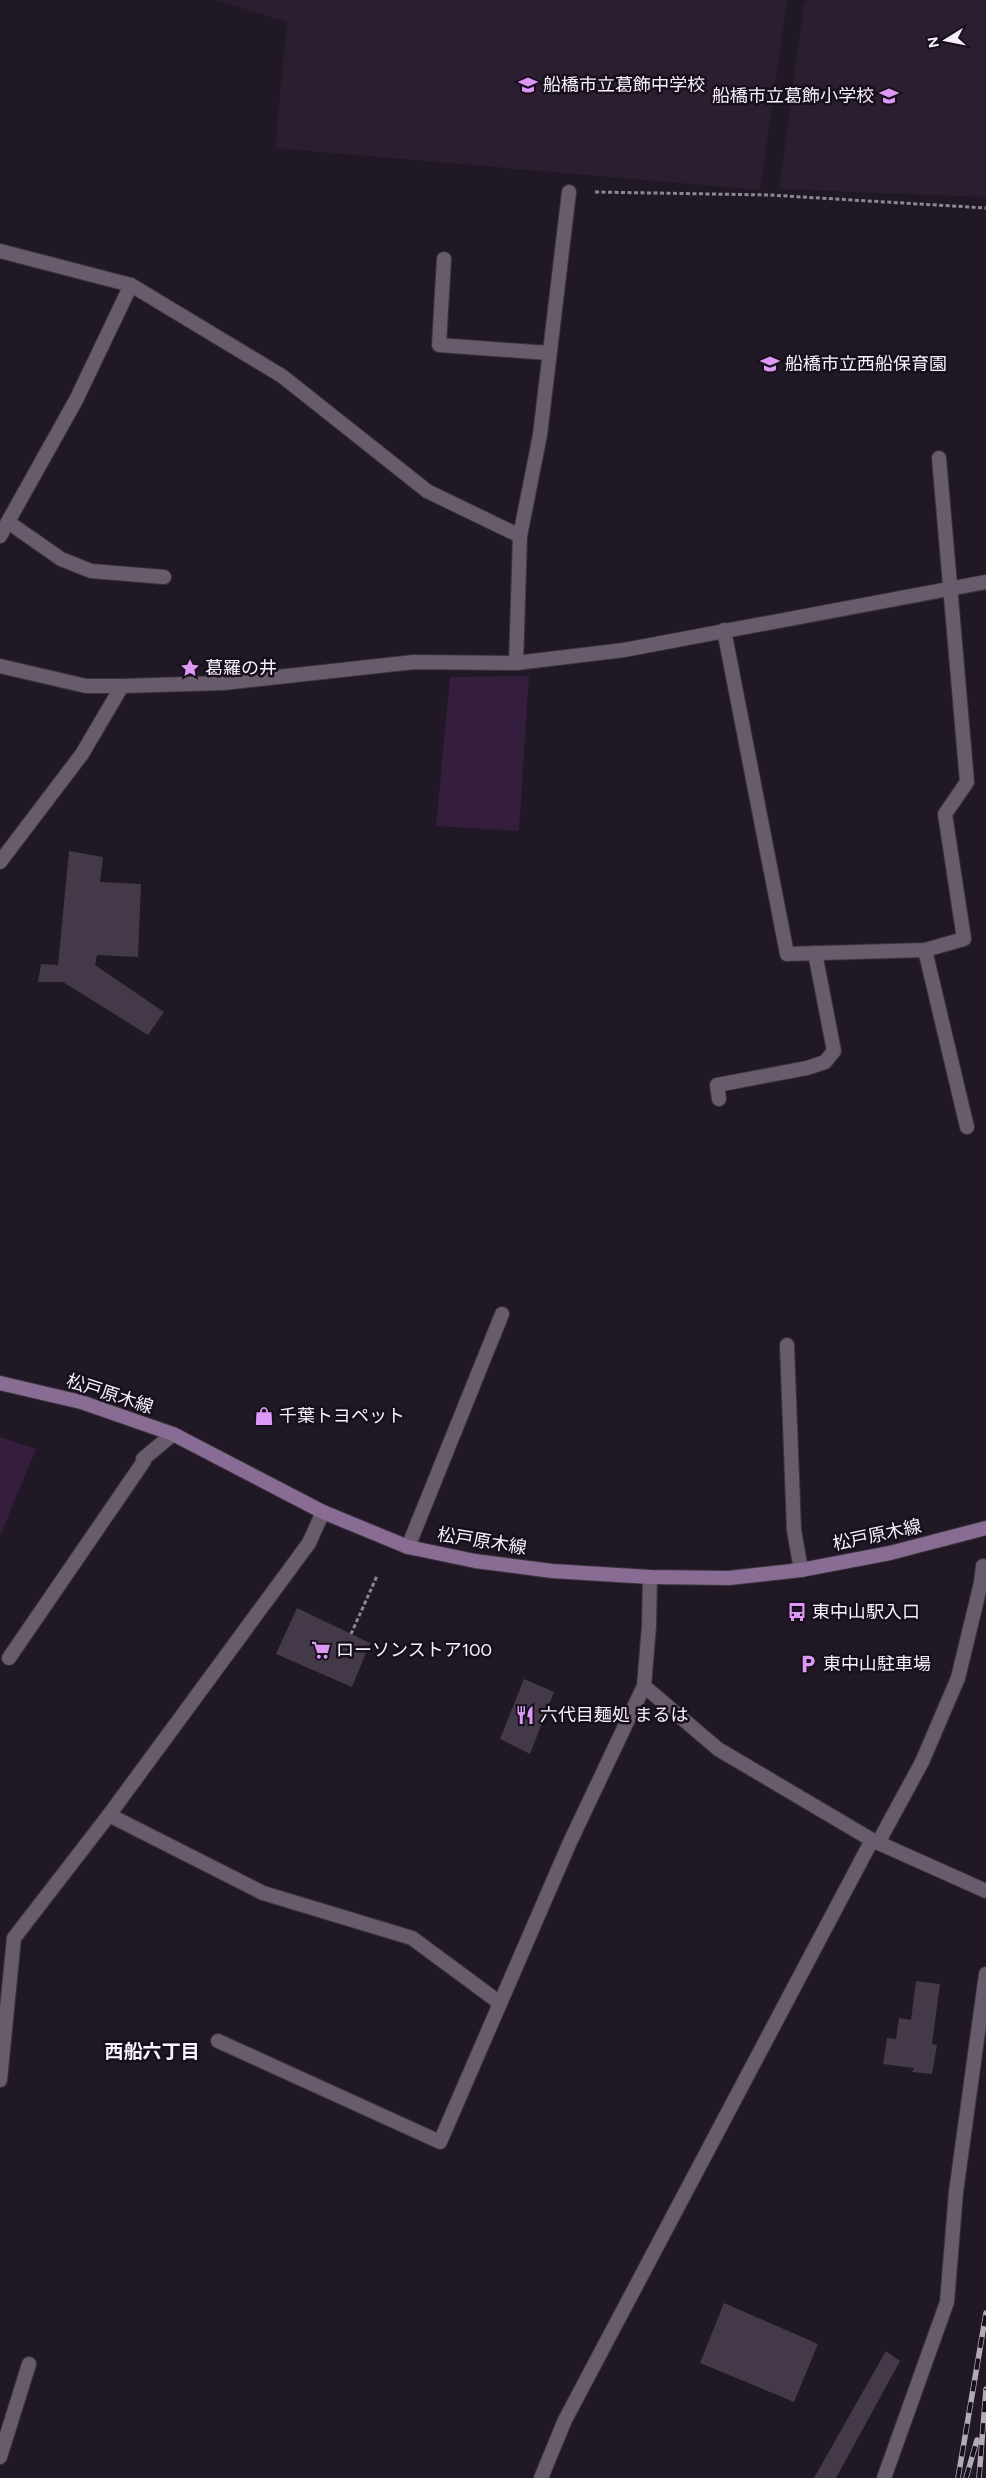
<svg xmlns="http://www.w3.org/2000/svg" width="986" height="2478" font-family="Figtree,'Noto Sans JP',sans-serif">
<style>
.built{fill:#2c1e31}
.green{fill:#341d3d}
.building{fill:#443948}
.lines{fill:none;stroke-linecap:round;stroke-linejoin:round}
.service-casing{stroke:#3a333d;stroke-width:16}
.minor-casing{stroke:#3a333d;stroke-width:16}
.secondary-casing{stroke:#3a333d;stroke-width:16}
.path{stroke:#8e8692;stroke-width:3;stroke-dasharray:4 2.5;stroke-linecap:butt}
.service{stroke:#675b6c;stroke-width:14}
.minor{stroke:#675b6c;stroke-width:14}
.secondary{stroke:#886c93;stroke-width:14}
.rail-casing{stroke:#b2abb6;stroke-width:5.5}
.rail{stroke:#180f1c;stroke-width:4;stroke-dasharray:11;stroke-linecap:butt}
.labels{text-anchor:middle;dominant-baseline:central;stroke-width:5;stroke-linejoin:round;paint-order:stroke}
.poi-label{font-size:18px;fill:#f8f1fb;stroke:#180f1c;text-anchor:start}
.street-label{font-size:18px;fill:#f8f1fb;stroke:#180f1c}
.neighbourhood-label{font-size:19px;font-weight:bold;fill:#f8f1fb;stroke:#180f1c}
</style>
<rect width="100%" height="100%" fill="#211825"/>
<!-- built -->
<g class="built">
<polygon points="215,0 787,0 760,190 275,148 287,22"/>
<polygon points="808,0 986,0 986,197 779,189 804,3"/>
</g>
<!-- green -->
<g class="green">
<polygon points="529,676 519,831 436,826 450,677"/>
<polygon points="0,1437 36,1449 0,1536"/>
</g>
<!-- building -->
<g class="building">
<polygon points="69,851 103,857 100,882 141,884 138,957 97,955 95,965 164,1012 148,1035 63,982 38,982 41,964 58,965"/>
<polygon points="297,1608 370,1643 352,1687 276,1654"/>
<polygon points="524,1679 554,1692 530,1754 500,1739"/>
<polygon points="916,1981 940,1984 932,2044 937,2045 932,2074 912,2072 914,2068 883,2064 887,2038 896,2039 899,2018 911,2020"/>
<polygon points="724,2303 818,2344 794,2402 700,2363"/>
<polygon points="886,2351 900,2361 836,2478 814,2478"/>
</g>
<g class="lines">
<!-- service casing -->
<g class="service-casing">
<g id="service">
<polyline points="0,251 131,285 282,376 427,491 520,536"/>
<polyline points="444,259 439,345 549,353"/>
<polyline points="8,522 61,559 91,571 164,577"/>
<polyline points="724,630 787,954 925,950 964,939 945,814 967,782 939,458"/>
<polyline points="925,950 967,1127"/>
<polyline points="719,1099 717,1085 807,1068 825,1062 834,1051 815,953"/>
<polyline points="787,1345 794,1530 801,1570"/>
<polyline points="408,1547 502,1314"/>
<polyline points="9,1658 144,1461"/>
<polyline points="644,1686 718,1749 872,1840 986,1891"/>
<polyline points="878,1843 922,1762 958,1678 981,1583 983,1566"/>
<polyline points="0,2457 29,2364"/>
<polyline points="541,2478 565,2420 872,1840"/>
</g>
</g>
<!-- minor casing -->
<g class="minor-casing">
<g id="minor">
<polyline points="0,536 76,400 131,285"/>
<polyline points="516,663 520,536 540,435 569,192"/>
<polyline points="0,666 86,686 122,686 223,683 414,662 516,663 624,650 986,582"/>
<polyline points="0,862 82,754 122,686"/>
<polyline points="143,1459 173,1434"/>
<polyline points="109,1815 263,1893 412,1938 500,2003"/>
<polyline points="218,2041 440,2142 570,1842 644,1686 649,1626 650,1577"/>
<polyline points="0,2080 14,1938 109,1815 309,1543 323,1512"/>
<polyline points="884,2478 947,2302 956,2192 986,1974"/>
</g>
</g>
<!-- secondary casing -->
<g class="secondary-casing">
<polyline id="secondary" points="0,1383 81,1402 173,1434 323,1512 408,1547 475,1561 552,1571 650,1577 729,1578 801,1570 890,1553 986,1528"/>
</g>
<!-- path -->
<g class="path">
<polyline points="595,192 769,195 986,208"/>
<polyline points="351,1634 377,1576"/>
</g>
<!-- service -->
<use href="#service" class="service"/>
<!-- minor -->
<use href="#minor" class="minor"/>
<!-- secondary -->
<use href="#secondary" class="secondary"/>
<!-- rail casing -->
<g class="rail-casing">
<g id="rail">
<polyline points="958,2478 986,2313"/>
<polyline points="966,2478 977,2440"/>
<polyline points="979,2478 986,2389"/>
</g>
</g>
<!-- rail -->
<use href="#rail" class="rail"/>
</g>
<!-- icons -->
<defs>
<g id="school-bare" transform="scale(1.5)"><path d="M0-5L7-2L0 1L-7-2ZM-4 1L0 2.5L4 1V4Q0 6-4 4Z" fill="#db99f5" stroke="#180f1c" stroke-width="2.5" paint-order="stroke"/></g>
<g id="sight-bare" transform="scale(1.5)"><path d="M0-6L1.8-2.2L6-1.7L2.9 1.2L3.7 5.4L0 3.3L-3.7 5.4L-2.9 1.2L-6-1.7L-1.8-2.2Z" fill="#db99f5" stroke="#180f1c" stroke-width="2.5" paint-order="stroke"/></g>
<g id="shop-bare" transform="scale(1.5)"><path d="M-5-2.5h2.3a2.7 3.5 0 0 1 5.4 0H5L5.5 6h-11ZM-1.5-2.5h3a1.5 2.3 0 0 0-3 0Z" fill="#db99f5" stroke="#180f1c" stroke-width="2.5" paint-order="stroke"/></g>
<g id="bus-bare" transform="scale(1.5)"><path d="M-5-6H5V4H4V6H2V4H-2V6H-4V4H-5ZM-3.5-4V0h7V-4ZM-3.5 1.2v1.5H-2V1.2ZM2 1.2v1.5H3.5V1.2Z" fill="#db99f5" stroke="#180f1c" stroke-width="2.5" paint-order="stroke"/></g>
<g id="supermarket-bare" transform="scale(1.5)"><path d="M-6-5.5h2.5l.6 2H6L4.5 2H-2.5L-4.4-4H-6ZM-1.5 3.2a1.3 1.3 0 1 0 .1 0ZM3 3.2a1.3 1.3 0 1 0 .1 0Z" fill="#db99f5" stroke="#180f1c" stroke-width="2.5" paint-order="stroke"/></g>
<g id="parking-bare" transform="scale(1.5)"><path d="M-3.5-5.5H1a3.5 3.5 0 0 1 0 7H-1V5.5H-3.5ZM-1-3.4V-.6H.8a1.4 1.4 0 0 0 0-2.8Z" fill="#db99f5" stroke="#180f1c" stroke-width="2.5" paint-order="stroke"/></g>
<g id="restaurant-bare" transform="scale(1.5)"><path d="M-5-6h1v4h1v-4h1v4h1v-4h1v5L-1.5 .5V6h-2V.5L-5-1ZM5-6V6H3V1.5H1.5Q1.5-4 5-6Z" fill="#db99f5" stroke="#180f1c" stroke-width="2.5" paint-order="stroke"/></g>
</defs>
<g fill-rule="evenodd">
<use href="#school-bare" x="528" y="85"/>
<use href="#school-bare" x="889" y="96"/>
<use href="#school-bare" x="770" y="364"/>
<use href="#sight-bare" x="190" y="668"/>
<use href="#shop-bare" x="264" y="1416"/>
<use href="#bus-bare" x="797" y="1612"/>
<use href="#supermarket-bare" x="321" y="1650"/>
<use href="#parking-bare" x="808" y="1664"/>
<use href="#restaurant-bare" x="525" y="1715"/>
</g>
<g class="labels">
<!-- poi labels -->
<g class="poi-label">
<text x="543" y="85">船橋市立葛飾中学校</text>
<text x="874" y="96" text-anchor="end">船橋市立葛飾小学校</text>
<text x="785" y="364">船橋市立西船保育園</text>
<text x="205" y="668">葛羅の井</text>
<text x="279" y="1416">千葉トヨペット</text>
<text x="812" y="1612">東中山駅入口</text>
<text x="336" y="1650">ローソンストア100</text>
<text x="823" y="1664">東中山駐車場</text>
<text x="540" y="1715">六代目麺処 まるは</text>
</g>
<!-- street labels -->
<g class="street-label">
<text transform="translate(110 1394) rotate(18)">松戸原木線</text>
<text transform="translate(877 1535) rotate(-12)">松戸原木線</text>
<text transform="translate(482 1541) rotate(9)">松戸原木線</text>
</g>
<!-- neighbourhood labels -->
<g class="neighbourhood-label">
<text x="152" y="2051">西船六丁目</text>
</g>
</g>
<!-- north arrow -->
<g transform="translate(946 40) rotate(260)" stroke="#180f1c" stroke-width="4" paint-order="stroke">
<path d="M0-4L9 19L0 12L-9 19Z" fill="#f8f1fb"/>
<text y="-8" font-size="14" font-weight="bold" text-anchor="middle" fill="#f8f1fb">N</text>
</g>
</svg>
